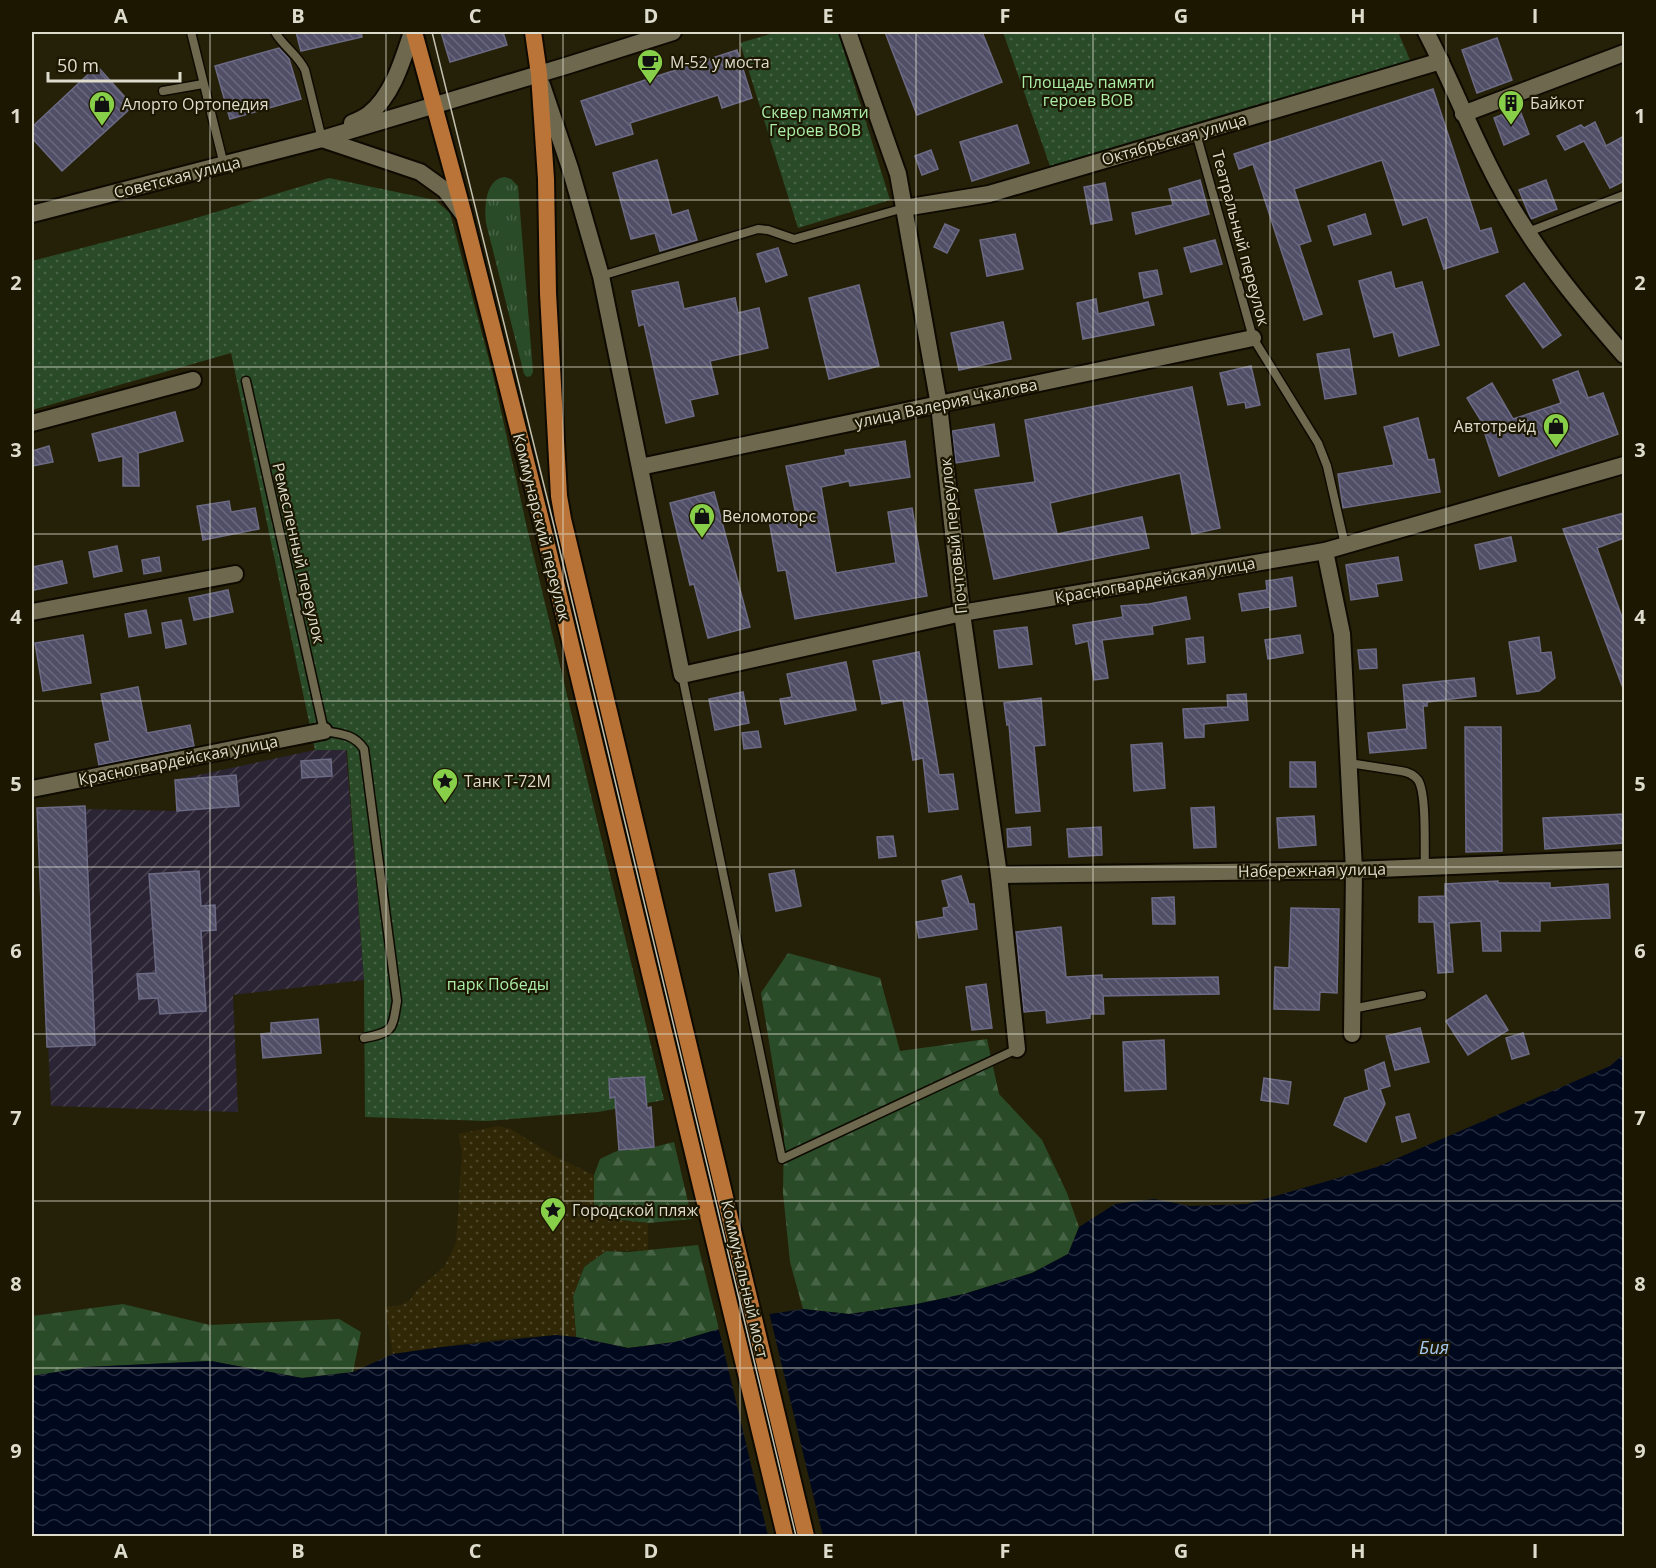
<svg xmlns="http://www.w3.org/2000/svg" width="1656" height="1568" font-family="'Open Sans',sans-serif">
<style>
.industrial{fill:url(#industrial-furrows)}
.grass{fill:url(#grass-tufts)}
.forest{fill:url(#forest-firs)}
.sand{fill:url(#sand-dots)}
.park{fill:url(#park-dots)}
.water{fill:url(#water-waves)}
.pier{fill:#252108}
.building{fill:url(#building-back-hatch);stroke:#6c6a84;stroke-width:1.5}
.lines{fill:none;stroke-linecap:round;stroke-linejoin:round}
.service-casing{stroke:#0e0a00;stroke-width:11}
.minor-casing{stroke:#0e0a00;stroke-width:20}
.tertiary-casing{stroke:#0e0a00;stroke-width:20}
.primary-casing{stroke:#0e0a00;stroke-width:20}
.service{stroke:#6e694e;stroke-width:8}
.minor{stroke:#6e694e;stroke-width:16}
.tertiary{stroke:#6e694e;stroke-width:16}
.primary{stroke:#bb7437;stroke-width:16}
.tram{stroke:#c2c0b0;stroke-width:1.5}
.grid{fill:none;stroke:#dedccd;stroke-width:1.5;stroke-opacity:0.55}
.labels{text-anchor:middle;dominant-baseline:central;stroke-width:4.5;stroke-linejoin:round;paint-order:stroke}
.poi-label{font-size:16px;fill:#dedccd;stroke:#1c1701;text-anchor:start}
.park-label{font-size:16px;fill:#abeea7;stroke:#1c1701}
.street-label{font-size:16px;fill:#dedccd;stroke:#1c1701}
.water-label{font-size:18px;font-style:italic;fill:#a5c8f2;stroke:#1c1701}
.neatline{fill:none;stroke:#dedccd;stroke-width:2}
.grid-label{font-size:20px;text-anchor:middle;font-weight:bold;fill:#dedccd}
</style>
<defs>
<pattern id="industrial-furrows" width="10" height="10" patternUnits="userSpaceOnUse" patternTransform="scale(1.5)"><rect width="10" height="10" fill="#2b2434"/><path d="M-1 1l2-2M0 10L10 0M9 11l2-2" fill="none" stroke="#494350"/></pattern>
<pattern id="grass-tufts" width="24" height="20" patternUnits="userSpaceOnUse" patternTransform="scale(1.5)"><rect width="24" height="20" fill="#2a4b28"/><path d="M3 7l-1-3M5 7V3M7 7l1-3M15 17l-1-3M17 17v-4M19 17l1-3" fill="none" stroke="#486446"/></pattern>
<pattern id="forest-firs" width="22" height="20" patternUnits="userSpaceOnUse" patternTransform="scale(1.5)"><rect width="22" height="20" fill="#2a4b28"/><path d="M5 1l3.5 6h-7zM16 11l3.5 6h-7z" fill="#486446"/></pattern>
<pattern id="sand-dots" width="8" height="8" patternUnits="userSpaceOnUse" patternTransform="scale(1.5)"><rect width="8" height="8" fill="#2f2706"/><path d="M2 2h.1M6 6h.1" fill="none" stroke="#4d4629" stroke-width="1.8" stroke-linecap="round"/></pattern>
<pattern id="park-dots" width="8" height="8" patternUnits="userSpaceOnUse" patternTransform="scale(1.5)"><rect width="8" height="8" fill="#2a4b28"/><path d="M2 2h.1M6 6h.1" fill="none" stroke="#486446" stroke-width="1.8" stroke-linecap="round"/></pattern>
<pattern id="water-waves" width="16" height="10" patternUnits="userSpaceOnUse" patternTransform="scale(1.5)"><rect width="16" height="10" fill="#00081e"/><path d="M0 5q4-4 8 0t8 0" fill="none" stroke="#252b3e"/></pattern>
<pattern id="building-back-hatch" width="6" height="6" patternUnits="userSpaceOnUse" patternTransform="scale(1.5)"><rect width="6" height="6" fill="#514f68"/><path d="M-1 5l2 2M0 0l6 6M5-1l2 2" fill="none" stroke="#6a687c"/></pattern>
</defs>
<rect width="100%" height="100%" fill="#252108"/>
<!-- industrial -->
<polygon class="industrial" points="346,749 364,980 233,995 238,1112 51,1106 37,808 177,811 175,780 315,750"/>
<!-- grass -->
<path class="grass" d="M505 177 511 179 518 186 533 372 531 376 527 377 524 374 486 223C484 208 485 179 505 177Z"/>
<!-- forest -->
<g class="forest">
<polygon points="788,953 880,978 900,1051 987,1039 999,1094 1042,1140 1067,1193 1079,1227 1068,1254 1032,1273 964,1294 912,1305 849,1314 803,1309 790,1262 783,1193 784,1133 761,993"/>
<polygon points="674,1142 692,1219 648,1223 621,1220 594,1214 594,1175 600,1159 619,1150 654,1147"/>
<polygon points="698,1245 719,1329 675,1342 628,1348 576,1337 573,1296 584,1267 606,1251 628,1252"/>
<polygon points="123,1304 210,1325 339,1319 361,1332 353,1372 302,1378 211,1361 87,1367 32,1376 32,1316"/>
</g>
<!-- sand -->
<path class="sand" d="M498 1126 511 1129 554 1156 594 1175V1214L621 1220 648 1223V1250L606 1251 584 1267 573 1296 576 1337C519 1332 450 1346 393 1354L385 1307 401 1305 410 1300 417 1290 444 1267 456 1243 462 1151 458 1134Z"/>
<!-- park -->
<g class="park">
<polygon points="777,32 838,32 890,200 798,228 740,43"/>
<polygon points="1003,32 1398,32 1410,60 1050,166"/>
<polygon points="329,178 435,200 450,213 493,375 527,528 664,1100 598,1112 487,1121 365,1117 364,980 347,750 315,750 231,353 32,410 32,261 186,221"/>
</g>
<!-- water -->
<polygon class="water" points="1624,1054 1624,1536 32,1536 32,1376 87,1367 211,1361 302,1378 353,1372 393,1354 442,1347 556,1335 576,1337 628,1348 675,1342 770,1314 803,1309 849,1314 912,1305 964,1294 1032,1273 1068,1254 1079,1227 1115,1204 1154,1199 1190,1206 1247,1204 1377,1167 1610,1066"/>
<!-- pier -->
<polygon class="pier" points="769,1312 823,1536 768,1536 718,1326"/>
<!-- building -->
<g class="building">
<polygon points="296,32 361,32 362,37 301,51"/>
<polygon points="441,32 503,32 507,45 450,62"/>
<polygon points="885,32 982,32 1002,82 917,115"/>
<polygon points="1497,38 1512,80 1477,93 1462,50"/>
<polygon points="279,48 289,59 301,99 230,119 215,66"/>
<polygon points="737,50 752,98 722,108 718,95 630,123 633,134 596,145 581,101"/>
<polygon points="97,66 133,106 62,171 32,138 32,127"/>
<polygon points="1433,89 1480,231 1491,228 1498,252 1444,269 1427,217 1403,225 1382,160 1294,189 1311,241 1299,245 1322,314 1304,320 1253,164 1239,169 1234,154"/>
<polygon points="1519,108 1529,134 1504,145 1494,118"/>
<polygon points="1595,122 1606,146 1624,136 1624,181 1610,188 1584,141 1565,150 1557,136 1581,125 1584,128"/>
<polygon points="1017,125 1029,163 972,181 960,142"/>
<polygon points="931,150 938,169 922,175 915,156"/>
<polygon points="657,160 672,215 688,210 697,240 660,251 655,233 631,239 613,173"/>
<polygon points="1200,180 1209,214 1136,234 1132,213 1173,205 1169,189"/>
<polygon points="1546,180 1557,209 1531,219 1519,190"/>
<polygon points="1105,183 1112,220 1091,224 1084,187"/>
<polygon points="1365,214 1371,234 1334,245 1328,226"/>
<polygon points="945,224 959,230 947,253 934,247"/>
<polygon points="1015,234 1023,269 987,276 980,240"/>
<polygon points="1215,240 1222,264 1191,272 1184,248"/>
<polygon points="778,248 787,275 766,282 757,254"/>
<polygon points="1157,270 1162,294 1144,298 1139,273"/>
<polygon points="1391,272 1395,289 1422,282 1439,345 1399,356 1393,332 1374,337 1359,281"/>
<polygon points="678,282 684,309 735,298 738,313 759,308 768,348 710,361 718,394 690,400 694,416 666,423 644,324 639,326 632,291"/>
<polygon points="1524,283 1561,335 1543,348 1506,296"/>
<polygon points="859,285 879,366 829,379 809,298"/>
<polygon points="1096,299 1098,314 1148,302 1154,325 1083,339 1077,303"/>
<polygon points="1003,322 1011,359 959,370 951,333"/>
<polygon points="1349,349 1356,394 1325,399 1317,354"/>
<polygon points="1251,366 1260,405 1246,408 1245,402 1228,405 1220,373"/>
<polygon points="1578,371 1588,398 1603,393 1618,434 1499,476 1480,419 1467,398 1492,383 1513,419 1561,403 1553,380"/>
<polygon points="1192,387 1220,528 1192,534 1180,473 1050,503 1057,534 1142,517 1149,548 994,579 975,490 1035,482 1025,420"/>
<polygon points="175,412 183,441 138,453 139,486 123,486 123,456 99,461 92,434"/>
<polygon points="1418,418 1428,460 1434,459 1440,492 1343,508 1338,474 1394,465 1384,427"/>
<polygon points="994,424 999,456 956,463 952,431"/>
<polygon points="905,441 910,477 850,486 849,481 821,487 836,573 896,563 888,512 912,508 927,596 795,619 786,570 778,571 769,520 796,515 786,466 846,455 845,450"/>
<polygon points="49,446 53,462 32,466 32,451"/>
<polygon points="714,492 750,627 708,638 694,584 690,585 670,503"/>
<polygon points="229,501 231,512 255,508 259,529 203,540 197,506"/>
<polygon points="1624,513 1624,538 1597,548 1624,623 1623,688 1563,529"/>
<polygon points="1511,537 1516,561 1480,569 1475,545"/>
<polygon points="117,546 122,571 94,577 89,552"/>
<polygon points="159,557 161,571 144,574 142,560"/>
<polygon points="1398,557 1402,580 1376,584 1378,596 1351,600 1346,565"/>
<polygon points="62,561 67,583 34,590 32,567"/>
<polygon points="1292,577 1296,606 1270,610 1270,607 1242,611 1239,594 1267,590 1266,581"/>
<polygon points="228,590 233,612 194,620 189,598"/>
<polygon points="1186,597 1190,619 1152,626 1153,634 1102,640 1108,678 1094,680 1088,641 1076,644 1073,625 1123,617 1121,606 1149,604"/>
<polygon points="146,610 151,633 129,637 125,614"/>
<polygon points="181,620 186,644 166,648 162,623"/>
<polygon points="1027,627 1032,664 999,668 994,631"/>
<polygon points="83,635 91,683 43,691 35,643"/>
<polygon points="1300,635 1303,653 1268,659 1265,640"/>
<polygon points="1203,637 1205,662 1188,664 1186,639"/>
<polygon points="1539,637 1541,653 1551,652 1555,678 1539,691 1517,694 1509,642"/>
<polygon points="1376,649 1377,668 1360,669 1358,650"/>
<polygon points="919,652 939,775 953,774 958,809 929,812 923,758 913,760 903,700 882,704 873,661"/>
<polygon points="846,662 856,710 785,724 780,699 792,697 787,674"/>
<polygon points="1474,678 1476,696 1427,702 1427,706 1423,706 1426,748 1370,753 1368,733 1407,729 1403,685"/>
<polygon points="138,687 147,733 190,725 194,746 99,765 95,744 110,741 101,694"/>
<polygon points="743,692 749,723 715,730 709,699"/>
<polygon points="1246,694 1248,720 1204,724 1204,737 1185,738 1183,709 1228,707 1227,695"/>
<polygon points="1041,698 1045,745 1034,746 1040,811 1016,813 1009,724 1007,725 1004,703"/>
<polygon points="1465,727 1501,727 1502,851 1466,852"/>
<polygon points="758,731 761,747 744,749 742,733"/>
<polygon points="1162,743 1165,788 1134,791 1131,745"/>
<polygon points="331,759 332,776 302,778 301,761"/>
<polygon points="1290,762 1315,762 1316,787 1290,787"/>
<polygon points="236,775 239,806 177,811 175,780"/>
<polygon points="85,806 95,1045 47,1047 37,808"/>
<polygon points="1214,807 1216,847 1194,848 1191,808"/>
<polygon points="1624,814 1624,843 1545,849 1543,818"/>
<polygon points="1314,816 1316,845 1279,848 1277,818"/>
<polygon points="1030,827 1031,845 1008,847 1007,829"/>
<polygon points="1101,827 1102,855 1069,857 1067,829"/>
<polygon points="893,836 896,856 879,858 877,837"/>
<polygon points="794,870 801,906 776,911 769,874"/>
<polygon points="199,871 201,906 215,905 216,930 201,931 206,1011 160,1014 158,998 139,999 137,974 156,973 149,874"/>
<polygon points="961,876 969,904 974,904 977,929 919,938 916,922 944,917 943,908 949,907 942,881"/>
<polygon points="1498,881 1498,883 1550,883 1550,888 1608,884 1610,918 1540,921 1540,931 1500,931 1501,951 1483,951 1481,921 1449,923 1453,972 1438,973 1434,922 1419,922 1419,897 1445,896 1445,884"/>
<polygon points="1174,897 1175,924 1153,924 1152,898"/>
<polygon points="1291,908 1339,909 1337,993 1320,992 1319,1010 1274,1009 1275,967 1289,968"/>
<polygon points="1061,927 1066,977 1102,975 1102,979 1218,977 1219,994 1103,996 1104,1014 1090,1014 1090,1018 1047,1023 1046,1010 1024,1012 1016,932"/>
<polygon points="986,984 992,1028 972,1030 966,987"/>
<polygon points="1486,995 1508,1030 1468,1055 1446,1021"/>
<polygon points="318,1019 321,1053 263,1058 261,1034 271,1033 271,1023"/>
<polygon points="1420,1028 1429,1062 1395,1070 1386,1036"/>
<polygon points="1523,1033 1529,1054 1512,1059 1506,1038"/>
<polygon points="1164,1040 1166,1089 1125,1091 1123,1042"/>
<polygon points="1384,1062 1390,1086 1380,1089 1385,1104 1366,1142 1334,1125 1345,1098 1369,1090 1365,1070"/>
<polygon points="644,1077 647,1108 651,1107 654,1147 619,1150 615,1097 610,1098 609,1079"/>
<polygon points="1264,1078 1291,1082 1288,1104 1261,1100"/>
<polygon points="1409,1114 1416,1138 1402,1142 1396,1117"/>
</g>
<g class="lines">
<!-- service casing -->
<g class="service-casing">
<g id="service">
<polyline points="191,32 224,165"/>
<path d="M275 32C283 46 298 55 305 70L322 139"/>
<polyline points="163,91 203,84"/>
<polyline points="1196,133 1253,338 1318,443 1327,466 1345,545"/>
<polyline points="1528,232 1624,195"/>
<polyline points="601,276 758,229 768,230 794,239 904,208"/>
<path d="M246 381 324 731C341 734 354 734 364 749L397 1001C392 1030 394 1032 364 1038"/>
<polyline points="682,675 782,1159 1017,1049"/>
<path d="M1349 763 1401 771C1408 772 1414 775 1418 780 1427 794 1424 848 1425 867"/>
<polyline points="1352,1009 1422,995"/>
</g>
</g>
<!-- minor casing -->
<g class="minor-casing">
<g id="minor">
<polyline points="848,32 898,174 939,405 962,613 999,875 1017,1049"/>
<path d="M1426 32C1455 87 1476 147 1508 201 1540 256 1582 307 1624 355"/>
<polyline points="542,85 570,168 601,276 682,675 962,613 1325,551 1624,465"/>
<polyline points="1463,114 1624,53"/>
<polyline points="904,208 989,194 1441,61"/>
<polyline points="32,423 193,380"/>
<polyline points="640,467 1253,338"/>
<polyline points="1325,551 1342,634 1354,870 1352,1034"/>
<polyline points="32,612 235,574"/>
<polyline points="32,789 324,731"/>
<polyline points="999,875 1354,870 1624,859"/>
</g>
</g>
<!-- tertiary casing -->
<g class="tertiary-casing">
<g id="tertiary">
<path d="M352 123C357 121 364 118 369 114 393 95 403 59 412 32"/>
<polyline points="322,139 420,172 445,190 463,214"/>
<polyline points="32,214 322,139 569,65 673,32"/>
</g>
</g>
<!-- primary casing -->
<g class="primary-casing">
<g id="primary">
<polyline points="414,32 464,215 542,524 785,1536"/>
<polyline points="533,32 539,74 546,179 548,293 559,496 563,519 806,1536"/>
</g>
</g>
<!-- service -->
<use href="#service" class="service"/>
<!-- minor -->
<use href="#minor" class="minor"/>
<!-- tertiary -->
<use href="#tertiary" class="tertiary"/>
<!-- primary -->
<use href="#primary" class="primary"/>
<!-- tram -->
<polyline class="tram" points="432,32 553,522 796,1536"/>
</g>
<!-- grid -->
<path class="grid" d="M210 32V1536M386 32V1536M563 32V1536M740 32V1536M916 32V1536M1093 32V1536M1270 32V1536M1446 32V1536M32 200H1624M32 367H1624M32 534H1624M32 701H1624M32 867H1624M32 1034H1624M32 1201H1624M32 1368H1624"/>
<!-- icons -->
<defs>
<g id="cafe-pin" transform="scale(1.35)"><path d="M0 17L-7.5 6A9.5 9.5 0 1 1 7.5 6Z" fill="#88cf49" stroke="#1c1701"/><path d="M-5.5-4.5H6V0H3Q3 3.5 0 3.5H-2.5Q-5.5 3.5-5.5 0ZM3-3.2v2h1.7v-2ZM-6 4.5H4V6H-6Z" fill="#111"/></g>
<g id="building-pin" transform="scale(1.35)"><path d="M0 17L-7.5 6A9.5 9.5 0 1 1 7.5 6Z" fill="#88cf49" stroke="#1c1701"/><path d="M-4-6H4V6H1V3H-1V6H-4ZM-2.5-4.3h1.7v1.8h-1.7ZM.8-4.3h1.7v1.8H.8ZM-2.5-1h1.7V.8h-1.7ZM.8-1h1.7V.8H.8Z" fill="#111"/></g>
<g id="shop-pin" transform="scale(1.35)"><path d="M0 17L-7.5 6A9.5 9.5 0 1 1 7.5 6Z" fill="#88cf49" stroke="#1c1701"/><path d="M-5-2.5h2.3a2.7 3.5 0 0 1 5.4 0H5L5.5 6h-11ZM-1.5-2.5h3a1.5 2.3 0 0 0-3 0Z" fill="#111"/></g>
<g id="sight-pin" transform="scale(1.35)"><path d="M0 17L-7.5 6A9.5 9.5 0 1 1 7.5 6Z" fill="#88cf49" stroke="#1c1701"/><path d="M0-6L1.8-2.2L6-1.7L2.9 1.2L3.7 5.4L0 3.3L-3.7 5.4L-2.9 1.2L-6-1.7L-1.8-2.2Z" fill="#111"/></g>
</defs>
<g fill-rule="evenodd">
<use href="#cafe-pin" x="650" y="62"/>
<use href="#building-pin" x="1511" y="103"/>
<use href="#shop-pin" x="102" y="104"/>
<use href="#shop-pin" x="1556" y="426"/>
<use href="#shop-pin" x="702" y="516"/>
<use href="#sight-pin" x="445" y="781"/>
<use href="#sight-pin" x="553" y="1210"/>
</g>
<g class="labels">
<!-- poi labels -->
<g class="poi-label">
<text x="670" y="62">М-52 у моста</text>
<text x="1530" y="103">Байкот</text>
<text x="122" y="104">Алорто Ортопедия</text>
<text x="1536" y="426" text-anchor="end">Автотрейд</text>
<text x="722" y="516">Веломоторс</text>
<text x="464" y="781">Танк Т-72М</text>
<text x="572" y="1210">Городской пляж</text>
</g>
<!-- park labels -->
<g class="park-label">
<text x="1088" y="82">Площадь памяти<tspan x="1088" dy="18">героев ВОВ</tspan></text>
<text x="815" y="112">Сквер памяти<tspan x="815" dy="18">Героев ВОВ</tspan></text>
<text x="498" y="984">парк Победы</text>
</g>
<!-- street labels -->
<g class="street-label">
<text transform="translate(1174 139) rotate(-16)">Октябрьская улица</text>
<text transform="translate(177 177) rotate(-14)">Советская улица</text>
<text transform="translate(1241 238) rotate(75)">Театральный переулок</text>
<text transform="translate(946 403) rotate(-12)">улица Валерия Чкалова</text>
<text transform="translate(542 527) rotate(76)">Коммунарский переулок</text>
<text transform="translate(953 536) rotate(-96)">Почтовый переулок</text>
<text transform="translate(299 553) rotate(77)">Ремесленный переулок</text>
<text transform="translate(1155 580) rotate(-10)">Красногвардейская улица</text>
<text transform="translate(178 760) rotate(-11)">Красногвардейская улица</text>
<text transform="translate(1312 870) rotate(-1)">Набережная улица</text>
<text transform="translate(745 1279) rotate(77)">Коммунальный мост</text>
</g>
<!-- water labels -->
<g class="water-label">
<text x="1434" y="1347">Бия</text>
</g>
</g>
<!-- border -->
<rect width="1656" height="1568" fill="none" stroke="#1c1701" stroke-width="66"/>
<!-- scale -->
<path d="M48 72v9h132v-9" fill="none" stroke="#dedccd" stroke-width="3"/>
<text x="57" y="72" font-size="18" fill="#dedccd" stroke="#1c1701" stroke-width="4.5" paint-order="stroke">50 m</text>
<rect x="33" y="33" width="1590" height="1502" class="neatline"/>
<g class="grid-label">
<text x="121" y="23">A</text>
<text x="298" y="23">B</text>
<text x="475" y="23">C</text>
<text x="651" y="23">D</text>
<text x="828" y="23">E</text>
<text x="1005" y="23">F</text>
<text x="1181" y="23">G</text>
<text x="1358" y="23">H</text>
<text x="1535" y="23">I</text>
<text x="16" y="123">1</text>
<text x="1640" y="123">1</text>
<text x="16" y="290">2</text>
<text x="1640" y="290">2</text>
<text x="16" y="457">3</text>
<text x="1640" y="457">3</text>
<text x="16" y="624">4</text>
<text x="1640" y="624">4</text>
<text x="16" y="791">5</text>
<text x="1640" y="791">5</text>
<text x="16" y="958">6</text>
<text x="1640" y="958">6</text>
<text x="16" y="1125">7</text>
<text x="1640" y="1125">7</text>
<text x="16" y="1291">8</text>
<text x="1640" y="1291">8</text>
<text x="16" y="1458">9</text>
<text x="1640" y="1458">9</text>
<text x="121" y="1558">A</text>
<text x="298" y="1558">B</text>
<text x="475" y="1558">C</text>
<text x="651" y="1558">D</text>
<text x="828" y="1558">E</text>
<text x="1005" y="1558">F</text>
<text x="1181" y="1558">G</text>
<text x="1358" y="1558">H</text>
<text x="1535" y="1558">I</text>
</g>
</svg>
